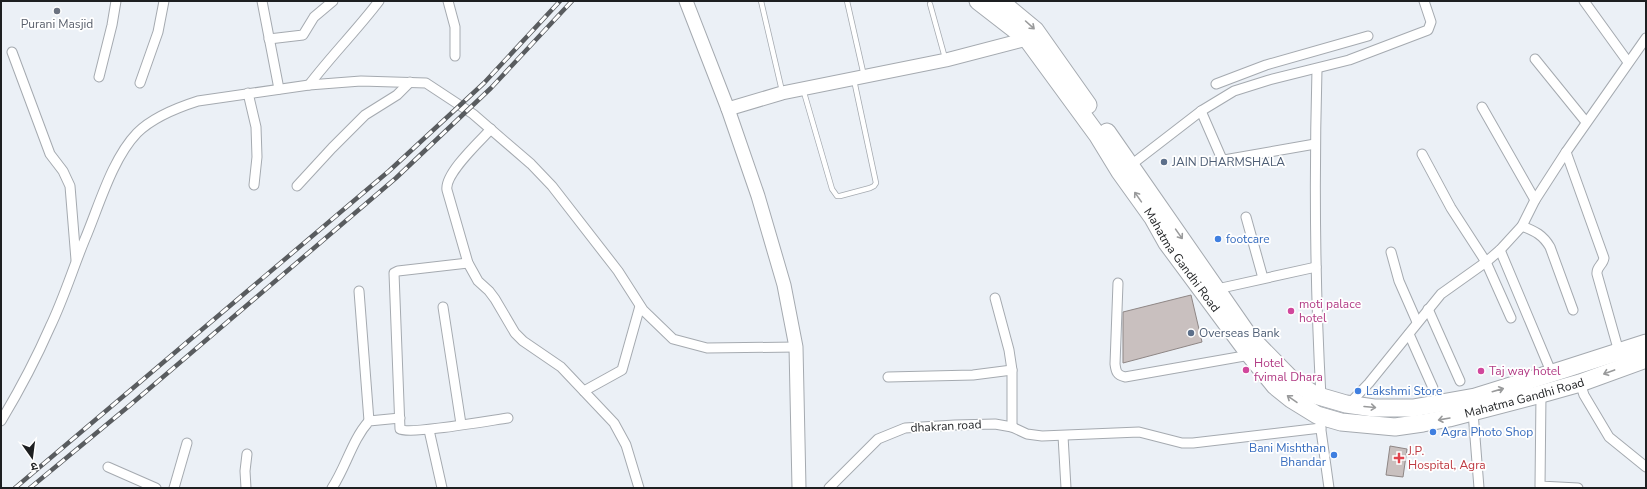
<svg xmlns="http://www.w3.org/2000/svg" width="1647" height="489" font-family="'Nunito Sans','Noto Sans Devanagari',sans-serif">
<style>
.building{fill:#c9c0bf;stroke:#8e8685}
.lines{fill:none;stroke-linecap:round;stroke-linejoin:round}
.lane-casing{stroke:#a5aab0;stroke-width:6}
.street-casing{stroke:#a5aab0;stroke-width:11}
.secondary-casing{stroke:#a5aab0;stroke-width:15}
.highway-casing{stroke:#a5aab0;stroke-width:19}
.lane{stroke:#fff;stroke-width:4.5}
.street{stroke:#fff;stroke-width:9}
.secondary{stroke:#fff;stroke-width:13}
.highway{stroke:#fff;stroke-width:17}
.rail-casing{stroke:#595c5f;stroke-width:4.5}
.rail{stroke:#fff;stroke-width:3;stroke-dasharray:9;stroke-linecap:butt}
.oneway{stroke:#999a9b}
.worship-dot{fill:#6b7280;stroke:#fff;stroke-width:1.5}
.service-dot{fill:#5c6f8a;stroke:#fff;stroke-width:1.5}
.shop-dot{fill:#3f7fe0;stroke:#fff;stroke-width:1.5}
.hotel-dot{fill:#d1479c;stroke:#fff;stroke-width:1.5}
.health-dot{fill:#e0444e;stroke:#fff;stroke-width:1.5}
.labels{text-anchor:middle;dominant-baseline:central;stroke-width:3.5;stroke-linejoin:round;paint-order:stroke}
.worship-label{font-size:12px;fill:#5b616d;stroke:#fff}
.service-label{font-size:12px;fill:#4e5e75;stroke:#fff;text-anchor:start}
.shop-label{font-size:12px;fill:#366cbe;stroke:#fff;text-anchor:start}
.street-label{font-size:12px;fill:#1d1f21;stroke:#fff}
.hotel-label{font-size:12px;fill:#b23c85;stroke:#fff;text-anchor:start}
.health-label{font-size:12px;fill:#be3a42;stroke:#fff;text-anchor:start}
</style>
<rect width="100%" height="100%" fill="#ebf0f6"/>
<!-- building -->
<g class="building">
<polygon points="1191,295 1202,342 1123,363 1123,312"/>
<polygon points="1390,446 1407,449 1403,477 1386,475"/>
</g>
<g class="lines">
<!-- lane casing -->
<g class="lane-casing">
<g id="lane">
<polyline points="761,1 782,91"/>
<polyline points="847,1 864,76"/>
<polyline points="930,4 945,58"/>
<polyline points="803,89 832,189 837,196 840,196 870,188 874,186 876,183 854,80"/>
</g>
</g>
<!-- street casing -->
<g class="street-casing">
<g id="street">
<polyline points="262,1 279,89"/>
<polyline points="448,1 455,27 455,56"/>
<polyline points="1584,1 1628,62"/>
<polyline points="269,39 303,35 314,17 333,1"/>
<polyline points="12,52 50,154 63,171 70,186 76,260"/>
<polyline points="1535,59 1586,122"/>
<path d="M1317 69C1314 178 1315 288 1321 397"/>
<polyline points="99,77 112,25 116,1"/>
<polyline points="140,83 158,32 164,1"/>
<polyline points="1216,84 1266,65 1368,36"/>
<path d="M309 85C331 56 357 30 379 1"/>
<polyline points="248,93 256,127 257,157 254,185"/>
<polyline points="1482,107 1535,200"/>
<polyline points="1201,111 1221,157 1224,160 1315,144"/>
<path d="M491 129C480 141 444 174 447 190L468 263 478 281 489 291 495 299 515 333 523 341 561 367 614 423 626 445 639 488"/>
<path d="M1566 152 1604 258C1603 265 1596 267 1597 274L1619 352"/>
<polyline points="1422,154 1451,208 1486,262 1511,318"/>
<polyline points="1131,165 1201,111 1234,91 1269,80 1349,60 1428,30 1431,22 1424,1"/>
<polyline points="297,186 332,148 365,115 397,95 410,82"/>
<polyline points="1246,217 1263,278"/>
<path d="M1522 226C1535 231 1543 235 1550 247L1573 310"/>
<polyline points="1500,250 1552,374"/>
<polyline points="1391,252 1399,281 1417,322"/>
<path d="M468 263 398 271 394 273 400 429C408 435 493 420 508 418"/>
<path d="M1118 283 1115 364C1116 372 1117 375 1125 377L1250 355"/>
<polyline points="1217,289 1316,267"/>
<polyline points="359,291 369,421"/>
<polyline points="995,298 1009,350 1012,370 1012,427"/>
<polyline points="443,307 461,424"/>
<polyline points="1428,309 1460,381"/>
<polyline points="1409,334 1433,388"/>
<polyline points="888,377 973,375 1012,370"/>
<polyline points="1580,383 1584,395 1609,437 1646,467"/>
<polyline points="584,391 622,370 640,306"/>
<polyline points="1541,394 1540,486 1578,488"/>
<polyline points="1348,405 1369,383 1441,294 1486,262 1500,250 1522,226 1535,200 1566,152 1646,38"/>
<polyline points="1473,412 1479,488"/>
<path d="M1 421C19 391 36 359 50 327 64 298 73 268 85 239 99 206 112 159 137 133 153 117 176 108 198 101L309 85 361 81 426 83 473 114 531 164 552 186 618 271 643 310 673 339 707 348 796 347"/>
<polyline points="1320,423 1329,488"/>
<polyline points="429,430 442,488"/>
<polyline points="1063,436 1066,488"/>
<polyline points="108,467 156,488"/>
<polyline points="174,488 187,443"/>
<polyline points="246,488 245,471 247,454"/>
<path d="M332 488C346 467 352 440 369 421L400 418"/>
<polyline points="829,488 878,439 905,428 955,425 995,424 1012,427 1027,434 1042,436 1139,432 1182,443 1193,443 1321,428"/>
</g>
</g>
<!-- secondary casing -->
<g class="secondary-casing">
<g id="secondary">
<polyline points="686,1 728,109 758,196 784,285 796,347 799,488"/>
<polyline points="728,109 782,93 946,60 1027,39"/>
</g>
</g>
<!-- highway casing -->
<g class="highway-casing">
<g id="highway">
<path id="s1" d="M978 1 1027 39 1098 136 1120 172 1153 218 1167 243 1250 355 1275 386 1291 399 1317 415 1341 422 1395 427 1423 423 1449 418 1541 394 1580 383 1646 359"/>
<polyline points="1000,1 1035,30 1088,105"/>
<polyline points="1107,132 1248,335 1291,379 1315,395 1346,404 1374,408 1413,408 1475,397 1562,370 1646,343"/>
</g>
</g>
<!-- lane -->
<use href="#lane" class="lane"/>
<!-- street -->
<use href="#street" class="street"/>
<!-- secondary -->
<use href="#secondary" class="secondary"/>
<!-- highway -->
<use href="#highway" class="highway"/>
<!-- rail casing -->
<g class="rail-casing">
<g id="rail">
<polyline points="15,488 389,171 484,83 560,1"/>
<polyline points="30,488 129,406 396,178 491,88 572,1"/>
</g>
</g>
<!-- rail -->
<use href="#rail" class="rail"/>
</g>
<!-- one-way arrows -->
<defs><path id="oneway-shaft" d="M-6 0H5M1.5-3L5.5 0L1.5 3" fill="none" stroke-width="1.6" stroke-linecap="round" stroke-linejoin="round"/></defs>
<g class="oneway">
<use href="#oneway-shaft" transform="translate(1030 25) rotate(42)"/>
<use href="#oneway-shaft" transform="translate(1138 197) rotate(-125)"/>
<use href="#oneway-shaft" transform="translate(1179 234) rotate(55)"/>
<use href="#oneway-shaft" transform="translate(1609 372) rotate(160)"/>
<use href="#oneway-shaft" transform="translate(1498 390) rotate(-16)"/>
<use href="#oneway-shaft" transform="translate(1292 399) rotate(-145)"/>
<use href="#oneway-shaft" transform="translate(1370 407) rotate(5)"/>
<use href="#oneway-shaft" transform="translate(1444 419) rotate(170)"/>
</g>
<!-- markers -->
<circle class="worship-dot" cx="57" cy="11" r="4"/>
<g class="service-dot">
<circle cx="1164" cy="162" r="4"/>
<circle cx="1191" cy="333" r="4"/>
</g>
<g class="shop-dot">
<circle cx="1218" cy="239" r="4"/>
<circle cx="1358" cy="391" r="4"/>
<circle cx="1433" cy="432" r="4"/>
<circle cx="1334" cy="455" r="4"/>
</g>
<g class="hotel-dot">
<circle cx="1291" cy="311" r="4"/>
<circle cx="1246" cy="370" r="4"/>
<circle cx="1481" cy="371" r="4"/>
</g>
<path class="health-dot" d="M1397 452h4v4h4v4h-4v4h-4v-4h-4v-4h4z"/>
<g class="labels">
<!-- worship labels -->
<g class="worship-label">
<text x="57" y="24">Purani Masjid</text>
</g>
<!-- service labels -->
<g class="service-label">
<text x="1172" y="162">JAIN DHARMSHALA</text>
<text x="1199" y="333">Overseas Bank</text>
</g>
<!-- shop labels -->
<g class="shop-label">
<text x="1226" y="239">footcare</text>
<text x="1366" y="391">Lakshmi Store</text>
<text x="1441" y="432">Agra Photo Shop</text>
<text x="1326" y="448" text-anchor="end">Bani Mishthan<tspan x="1326" dy="14">Bhandar</tspan></text>
</g>
<!-- street labels -->
<g class="street-label">
<text stroke="none"><textPath href="#s1" startOffset="332">Mahatma Gandhi Road</textPath></text>
<text stroke="none"><textPath href="#s1" startOffset="752">Mahatma Gandhi Road</textPath></text>
<text transform="translate(946 426) rotate(-3)">dhakran road</text>
</g>
<!-- hotel labels -->
<g class="hotel-label">
<text x="1299" y="304">moti palace<tspan x="1299" dy="14">hotel</tspan></text>
<text x="1254" y="363">Hotel<tspan x="1254" dy="14">fvimal Dhara</tspan></text>
<text x="1489" y="371">Taj way hotel</text>
</g>
<!-- health labels -->
<g class="health-label">
<text x="1408" y="451">J.P.<tspan x="1408" dy="14">Hospital, Agra</tspan></text>
</g>
</g>
<!-- border -->
<rect width="1647" height="489" fill="none" stroke="#1d1f21" stroke-width="4"/>
<!-- north arrow -->
<g transform="translate(32 457) rotate(166)" stroke="#ffffff" stroke-width="3" paint-order="stroke">
<path d="M0-3L7 15L0 10L-7 15Z" fill="#1d1f21"/>
<text y="-6" font-size="11" font-weight="bold" text-anchor="middle" fill="#1d1f21">उ</text>
</g>
</svg>
